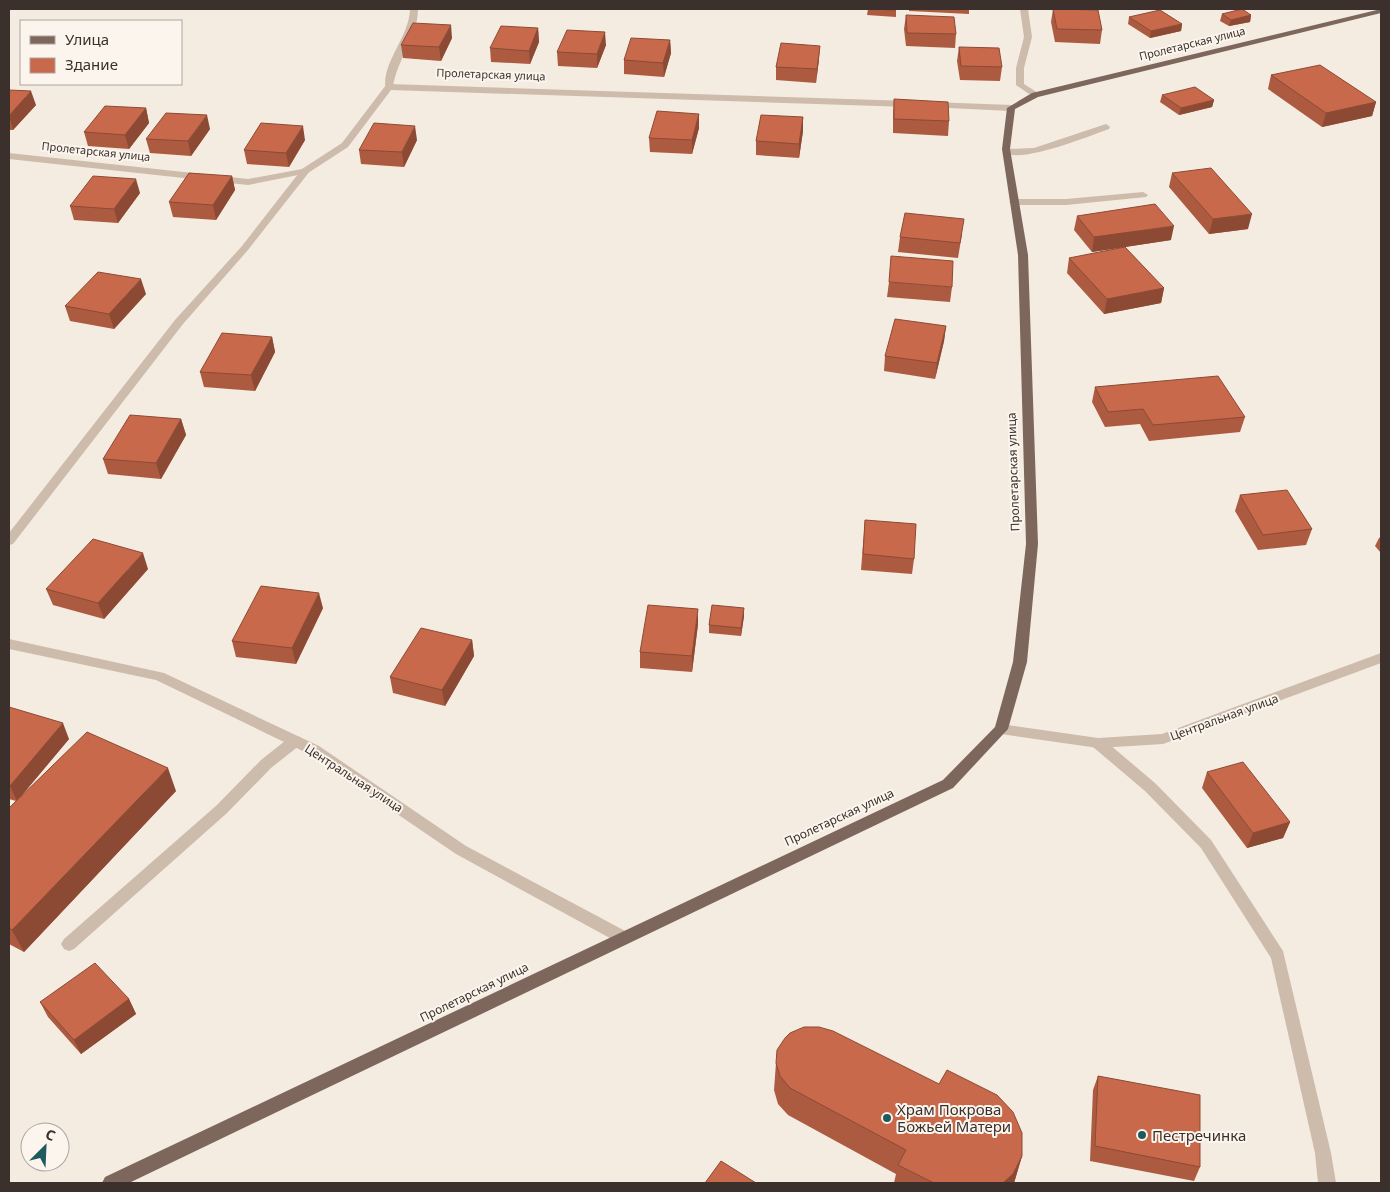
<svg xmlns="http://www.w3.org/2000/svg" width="1390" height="1192" font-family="'Noto Sans',sans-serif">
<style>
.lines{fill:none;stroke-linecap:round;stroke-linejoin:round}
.service{fill:#cdbbac;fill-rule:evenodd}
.minor{fill:#cdbbac;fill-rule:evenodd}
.primary{fill:#7d675c;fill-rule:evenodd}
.wall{fill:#ac5a40}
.shaded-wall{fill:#8c4a34}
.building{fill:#c8694b;stroke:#8c4a34}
.poi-dot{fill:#1f5a5e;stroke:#fbf5ee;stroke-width:2}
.labels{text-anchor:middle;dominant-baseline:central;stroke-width:4;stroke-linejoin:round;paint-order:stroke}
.far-street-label{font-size:11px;fill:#3b302b;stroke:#fbf5ee}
.street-label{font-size:12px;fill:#3b302b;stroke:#fbf5ee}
.near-poi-label{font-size:15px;fill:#3b302b;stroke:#fbf5ee;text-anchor:start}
</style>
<rect width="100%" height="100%" fill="#f4ebe1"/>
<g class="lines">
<!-- service -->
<g class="service">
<path d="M410 9H418C418 37 397 59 393 87L386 89C380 65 410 36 410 9Z"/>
<polygon points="1020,9 1028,9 1032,37 1024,68 1024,84 1038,93 1039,95 1035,98 1016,85 1016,68 1024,37"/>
<path d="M1106 124 1110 127 1109 129C1089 136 1019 165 1003 152L1007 149 1034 148Z"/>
<polygon points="305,168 310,171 248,250 183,324 13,544 9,545 9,533 175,320 242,246 302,169"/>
<polygon points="1143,192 1148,195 1146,197 1066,205 1014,205 1009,202 1014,199 1066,199"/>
<polygon points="295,736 300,737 302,741 300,745 271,768 227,813 74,949 69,951 64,949 61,944 64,939 217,805 261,760 290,737"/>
<polygon points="1098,738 1103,739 1155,783 1211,840 1283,951 1331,1153 1336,1183 1318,1183 1315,1153 1271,958 1201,848 1145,791 1093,747 1091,743 1093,739"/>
</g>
<!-- minor -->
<g class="minor">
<polygon points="389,84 909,101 913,104 909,107 391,90 348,147 308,173 248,185 9,159 9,153 248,179 302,169 342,143 386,85"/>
<polygon points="931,102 1011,105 1015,108 1011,111 928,107 928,103"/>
<polygon points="9,639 164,673 319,746 466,846 629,933 632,938 629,943 624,944 619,943 456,854 309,754 156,680 9,649"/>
<polygon points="1381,653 1381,663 1163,744 1098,748 1001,734 996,733 994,729 996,725 1001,724 1098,738 1162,734"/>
</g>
<!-- primary -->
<polygon class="primary" points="1381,9 1381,13 1038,97 1015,109 1010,149 1028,255 1038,544 1027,662 1008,729 953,788 129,1183 102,1183 105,1177 943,780 995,727 1013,662 1026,544 1018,255 1002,149 1007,108 1032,93"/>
</g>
<!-- wall -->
<g class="wall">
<polygon points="868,9 896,9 896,17 867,15"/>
<polygon points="909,9 969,9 969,14 909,11"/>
<polygon points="1053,9 1102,30 1100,44 1055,42 1051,22"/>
<polygon points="1222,14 1251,15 1250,22 1229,26 1220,21"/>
<polygon points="906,15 956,34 955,48 906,46 904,29"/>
<polygon points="1129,17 1182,24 1181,31 1150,38 1128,24"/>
<polygon points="538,28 539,42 530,64 491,62 490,48"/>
<polygon points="452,38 441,61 403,58 401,45"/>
<polygon points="670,40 671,53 664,77 624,74 624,60"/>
<polygon points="606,45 597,68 558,66 557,52"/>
<polygon points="959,47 1002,67 1000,81 960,80 957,61"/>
<polygon points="819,59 816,83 776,80 776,67"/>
<polygon points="1271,75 1376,102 1372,116 1322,127 1268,89"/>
<polygon points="9,90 36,105 13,130 9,130"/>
<polygon points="1162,95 1214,100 1212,107 1179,115 1160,102"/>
<polygon points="894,99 949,121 948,136 893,133 893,113"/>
<polygon points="146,108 149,123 129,149 88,146 84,132"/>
<polygon points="699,114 699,128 692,154 650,152 649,138"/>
<polygon points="803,117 803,131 799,158 756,155 756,141"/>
<polygon points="210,129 191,156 150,153 146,139"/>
<polygon points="305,140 289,167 247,164 244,150"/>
<polygon points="417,140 404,167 361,164 359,150"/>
<polygon points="1172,173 1248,229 1209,234 1169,187"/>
<polygon points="232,176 235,190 216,220 173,217 169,202"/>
<polygon points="140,193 118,223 74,220 70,206"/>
<polygon points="1077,216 1171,240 1092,252 1074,230"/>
<polygon points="962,234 958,258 898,252 900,237"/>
<polygon points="1069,258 1164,288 1161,303 1104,314 1067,273"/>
<polygon points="889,282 952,287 950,302 887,297"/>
<polygon points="146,294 114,329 70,321 65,306"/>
<polygon points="946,326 944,341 935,379 884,371 885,356"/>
<polygon points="272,337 275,352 255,391 204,387 200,372"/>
<polygon points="1095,387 1245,417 1240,432 1149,441 1140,424 1105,427 1092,402"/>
<polygon points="181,419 186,435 161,479 108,474 103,459"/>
<polygon points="1240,495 1312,529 1306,545 1258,550 1235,511"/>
<polygon points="865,520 914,559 912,574 861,570"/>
<polygon points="1381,537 1381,553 1375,546 1379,538"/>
<polygon points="148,569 104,619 53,605 46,589"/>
<polygon points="323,608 296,664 236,657 232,641"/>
<polygon points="744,616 741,636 709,633 709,625"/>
<polygon points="698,624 692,672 640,668 640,652"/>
<polygon points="472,640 474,656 445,706 393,693 390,677"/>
<polygon points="9,707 69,739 23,794 176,791 24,952 9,944 9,808 16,801 9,799"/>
<polygon points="1207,772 1290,822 1283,838 1247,848 1202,788"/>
<polygon points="129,999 136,1014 81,1054 48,1017 40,1002"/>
<polygon points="776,1063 1022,1156 1014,1183 894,1183 896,1174 788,1115 778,1104 774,1090"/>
<polygon points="1098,1076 1200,1167 1194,1181 1090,1161 1093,1090"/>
</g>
<!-- shaded-wall -->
<g class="shaded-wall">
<polygon points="1251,15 1250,22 1229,26 1231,20"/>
<polygon points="1182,24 1181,31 1150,38 1151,31"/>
<polygon points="451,25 452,38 441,61 439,47"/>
<polygon points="538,28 539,42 530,64 529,51"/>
<polygon points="605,32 606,45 597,68 597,54"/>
<polygon points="670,40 671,53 664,77 663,63"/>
<polygon points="820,46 819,59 816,83 817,69"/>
<polygon points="31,91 36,105 13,130 9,116"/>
<polygon points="1214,100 1212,107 1179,115 1181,108"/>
<polygon points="1376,102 1372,116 1322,127 1326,113"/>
<polygon points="146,108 149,123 129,149 125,135"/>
<polygon points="699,114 699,128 692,154 692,140"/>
<polygon points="207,115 210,129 191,156 188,141"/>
<polygon points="803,117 803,131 799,158 799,144"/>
<polygon points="303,126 305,140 289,167 286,153"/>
<polygon points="415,126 417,140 404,167 402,152"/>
<polygon points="232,176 235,190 216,220 213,205"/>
<polygon points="136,179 140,193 118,223 114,209"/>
<polygon points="1252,214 1248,229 1209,234 1213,219"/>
<polygon points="1174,226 1171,240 1092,252 1094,237"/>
<polygon points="141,279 146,294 114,329 109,314"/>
<polygon points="1164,288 1161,303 1104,314 1107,299"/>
<polygon points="946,326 944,341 935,379 937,363"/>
<polygon points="272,337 275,352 255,391 251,375"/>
<polygon points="181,419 186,435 161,479 156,463"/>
<polygon points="143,553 148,569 104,619 98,603"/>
<polygon points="319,593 323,608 296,664 292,648"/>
<polygon points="744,608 744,616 741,636 741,628"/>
<polygon points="698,609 698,624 692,672 692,656"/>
<polygon points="472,640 474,656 445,706 442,690"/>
<polygon points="63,723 69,739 17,801 10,786"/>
<polygon points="168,768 176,791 24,952 12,930"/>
<polygon points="1290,822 1283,838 1247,848 1253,833"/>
<polygon points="129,999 136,1014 81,1054 74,1040"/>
<polygon points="1022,1156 1014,1183 1003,1183"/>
</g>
<!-- building -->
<g class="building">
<polygon points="872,9 896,9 896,10"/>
<polygon points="1053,9 1098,10 1102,30 1057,29"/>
<polygon points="1242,9 1251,15 1231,20 1222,14"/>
<polygon points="1160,10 1182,24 1151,31 1129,17"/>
<polygon points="906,15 954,17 956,34 907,33"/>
<polygon points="413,23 451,25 439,47 401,45"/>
<polygon points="501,26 538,28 529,51 490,48"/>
<polygon points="567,30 605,32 597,54 557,52"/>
<polygon points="631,38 670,40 663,63 624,60"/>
<polygon points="781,43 820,46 817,69 776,67"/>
<polygon points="959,47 999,48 1002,67 961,66"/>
<polygon points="1320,65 1376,102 1326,113 1271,75"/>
<polygon points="1195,87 1214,100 1181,108 1162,95"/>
<polygon points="9,90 31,91 9,116"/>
<polygon points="894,99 948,102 949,121 894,119"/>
<polygon points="105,106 146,108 125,135 84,132"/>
<polygon points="657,111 699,114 692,140 649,138"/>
<polygon points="166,113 207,115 188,141 146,139"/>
<polygon points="761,115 803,117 799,144 756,141"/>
<polygon points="261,123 303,126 286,153 244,150"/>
<polygon points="374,123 415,126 402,152 359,150"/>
<polygon points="1211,168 1252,214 1213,219 1172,173"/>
<polygon points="189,173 232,176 213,205 169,202"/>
<polygon points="93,176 136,179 114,209 70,206"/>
<polygon points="1155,204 1174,226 1094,237 1077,216"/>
<polygon points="905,213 964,219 960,243 900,237"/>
<polygon points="1125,247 1164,288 1107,299 1069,258"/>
<polygon points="891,256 953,261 952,287 889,282"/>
<polygon points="98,272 141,279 109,314 65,306"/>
<polygon points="895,319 946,326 937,363 885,356"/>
<polygon points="222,333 272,337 251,375 200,372"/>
<polygon points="1218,376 1245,417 1153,425 1143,409 1108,412 1095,387"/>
<polygon points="130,415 181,419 156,463 103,459"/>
<polygon points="1287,490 1312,529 1263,535 1240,495"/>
<polygon points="865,520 916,524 914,559 863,554"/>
<polygon points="93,539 143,553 98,603 46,589"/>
<polygon points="261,586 319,593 292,648 232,641"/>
<polygon points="648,605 698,609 692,656 640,652"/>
<polygon points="712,605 744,608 741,628 709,625"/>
<polygon points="421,628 472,640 442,690 390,677"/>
<polygon points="9,707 63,723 10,786 9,785"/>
<polygon points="87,732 168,768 12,930 9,928 9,808"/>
<polygon points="1243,762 1290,822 1253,833 1207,772"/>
<polygon points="95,963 129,999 74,1040 40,1002"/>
<polygon points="804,1027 819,1027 833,1031 939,1084 947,1070 997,1095 1013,1112 1022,1133 1022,1156 1013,1174 1003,1183 934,1183 898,1165 906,1150 790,1088 780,1076 776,1063 777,1050 785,1038 790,1033"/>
<polygon points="1098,1076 1200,1095 1200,1167 1095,1146"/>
<polygon points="721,1161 756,1183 705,1183"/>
</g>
<!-- markers -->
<g class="poi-dot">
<circle cx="887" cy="1118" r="5"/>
<circle cx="1142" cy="1135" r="5"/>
</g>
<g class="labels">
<!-- far-street labels -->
<g class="far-street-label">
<text transform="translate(1192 43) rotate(-14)">Пролетарская улица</text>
<text transform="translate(491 74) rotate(2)">Пролетарская улица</text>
<text transform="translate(96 151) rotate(6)">Пролетарская улица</text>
</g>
<!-- street labels -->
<g class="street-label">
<text transform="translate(1013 472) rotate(-92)">Пролетарская улица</text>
<text transform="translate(1224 717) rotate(-20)">Центральная улица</text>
<text transform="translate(354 778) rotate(33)">Центральная улица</text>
<text transform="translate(839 817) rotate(-25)">Пролетарская улица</text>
<text transform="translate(474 992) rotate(-26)">Пролетарская улица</text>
</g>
<!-- near-poi labels -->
<g class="near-poi-label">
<text x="897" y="1109">Храм Покрова<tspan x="897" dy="17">Божьей Матери</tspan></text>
<text x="1152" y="1135">Пестречинка</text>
</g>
</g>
<!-- border -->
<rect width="1390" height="1192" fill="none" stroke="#3b302b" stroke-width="20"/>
<!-- legend -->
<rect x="20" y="20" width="162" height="65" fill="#fbf5ee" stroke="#aea6a0"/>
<rect x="30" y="36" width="25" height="8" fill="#7d675c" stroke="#aea6a0"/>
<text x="65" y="45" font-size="15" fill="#3b302b">Улица</text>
<rect x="30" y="58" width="25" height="15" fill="#c8694b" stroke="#aea6a0"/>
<text x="65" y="70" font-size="15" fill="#3b302b">Здание</text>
<!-- north arrow -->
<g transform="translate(45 1147) rotate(24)"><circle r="24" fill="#fbf5ee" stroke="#aea6a0"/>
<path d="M0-4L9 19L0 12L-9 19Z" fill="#1f5a5e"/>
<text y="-8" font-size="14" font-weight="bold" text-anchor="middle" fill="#3b302b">С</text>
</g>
</svg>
